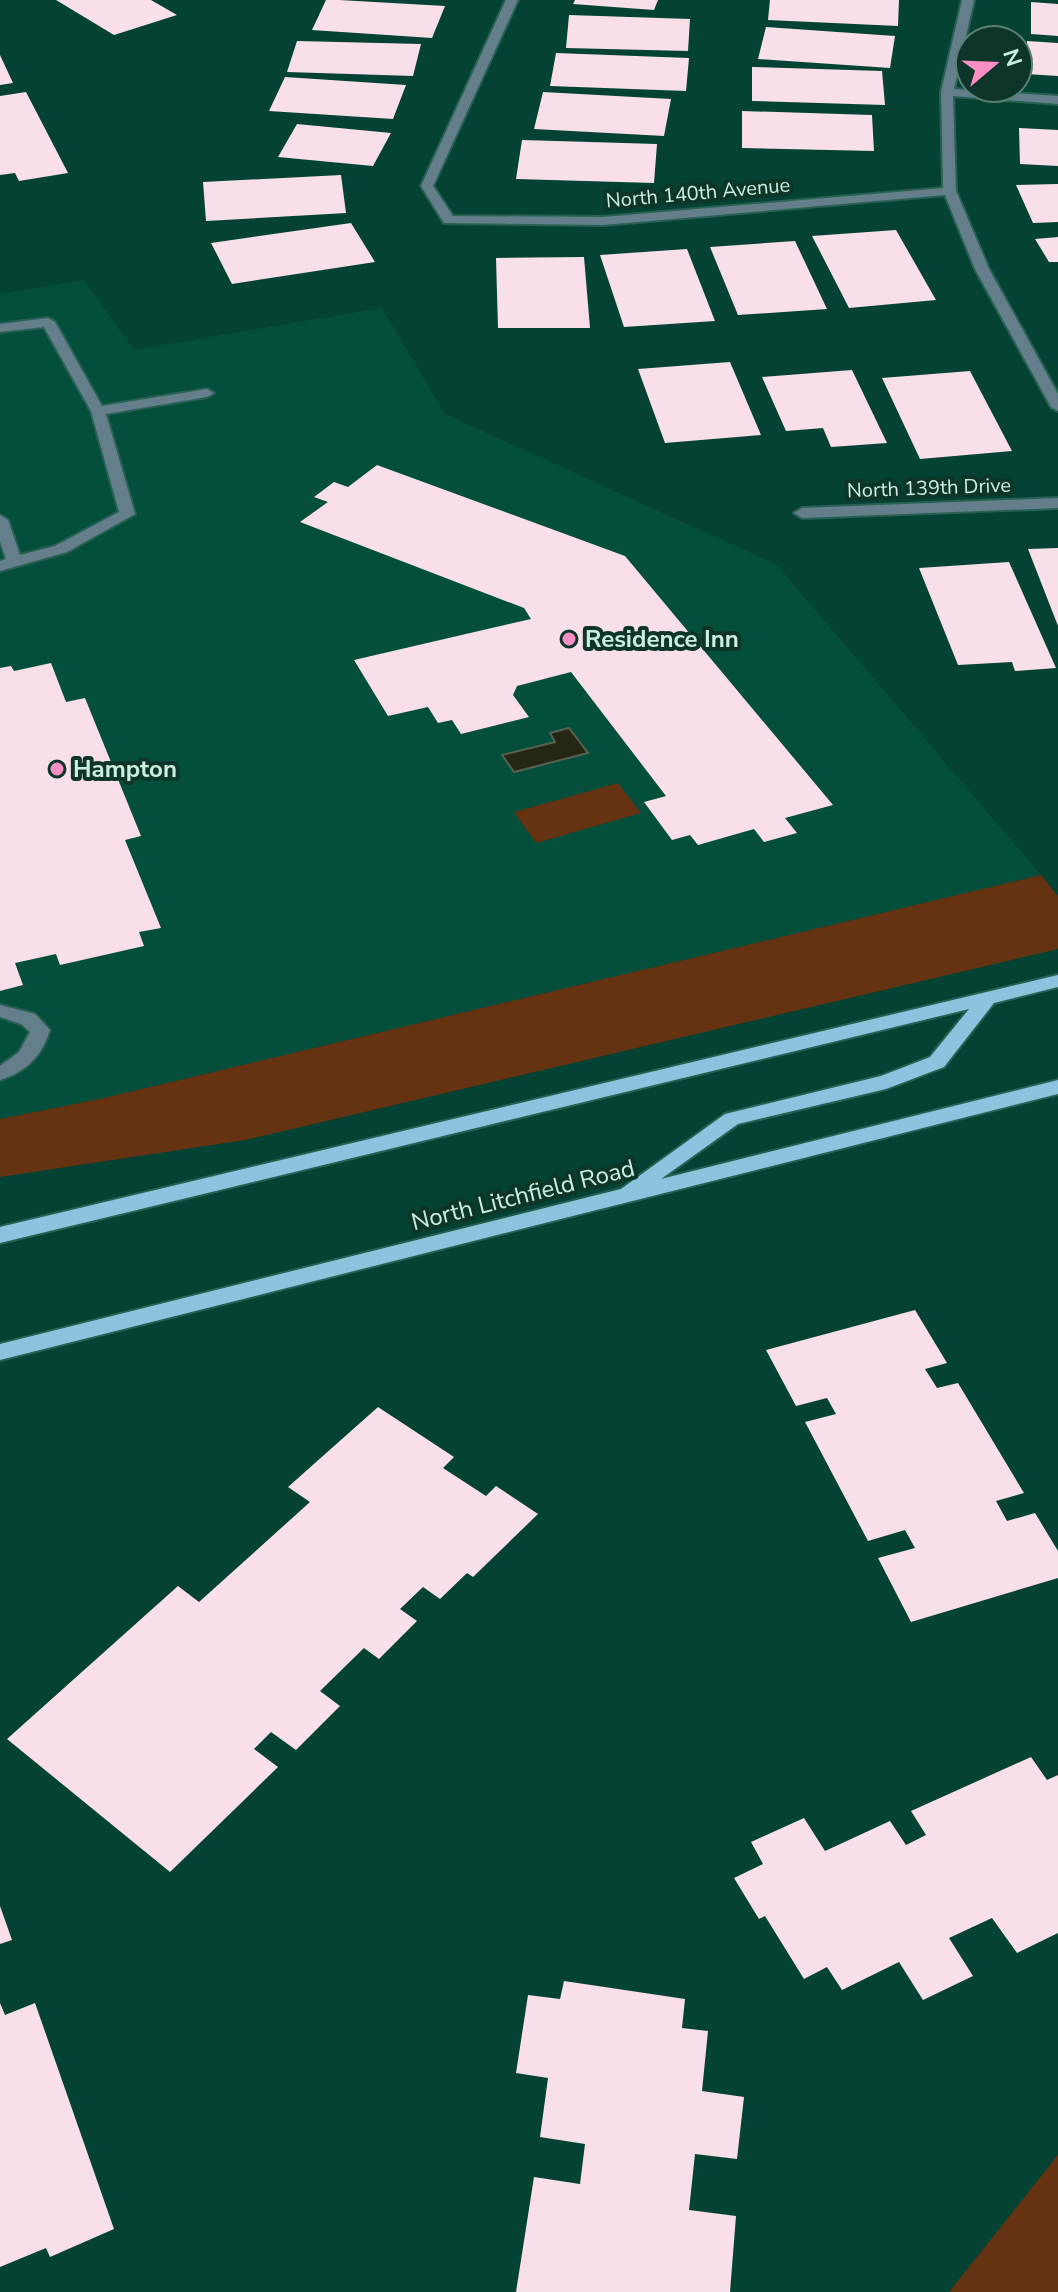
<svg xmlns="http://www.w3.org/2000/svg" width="1058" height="2292" font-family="'Nunito Sans',sans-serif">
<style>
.built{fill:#044e3c}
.green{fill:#653312}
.water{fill:#252613;stroke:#576251;stroke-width:2}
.building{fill:#f9dfea}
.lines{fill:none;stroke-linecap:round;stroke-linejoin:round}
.minor-casing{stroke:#286152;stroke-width:4}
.major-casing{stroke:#286152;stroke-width:4}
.minor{fill:#647e8b;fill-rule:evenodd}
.major{fill:#8cc3de;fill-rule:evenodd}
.poi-dot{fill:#fb8fc4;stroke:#0e352a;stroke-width:3}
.labels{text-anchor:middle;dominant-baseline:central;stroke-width:8;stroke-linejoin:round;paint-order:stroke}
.far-street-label{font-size:20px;fill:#cbeee1;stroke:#0e352a}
.poi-label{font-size:24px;font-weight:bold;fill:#cbeee1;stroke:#0e352a;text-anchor:start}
.street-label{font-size:24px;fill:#cbeee1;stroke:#0e352a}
</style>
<rect width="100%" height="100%" fill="#044233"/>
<!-- built -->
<polygon class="built" points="84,280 134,350 382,308 445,414 777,565 1041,875 104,1098 0,1119 0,294"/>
<!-- green -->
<g class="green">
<polygon points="618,783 641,813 536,843 514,812"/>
<polygon points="1041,875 1058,896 1058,949 245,1140 0,1177 0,1119 104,1098"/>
<polygon points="1058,2155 1058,2292 949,2292"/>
</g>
<!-- water -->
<polygon class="water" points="569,728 588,753 514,772 502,755 555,742 550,733"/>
<!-- building -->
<g class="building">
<polygon points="56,0 151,0 177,15 114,35"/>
<polygon points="326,0 339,0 445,6 432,38 312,30"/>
<polygon points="575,0 658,0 654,10 573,4"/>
<polygon points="770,0 899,0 898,26 768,20"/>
<polygon points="1031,2 1058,4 1058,36 1031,34"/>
<polygon points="569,15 690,19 688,51 566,48"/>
<polygon points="766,27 895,36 890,68 758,59"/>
<polygon points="297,41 421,44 413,76 287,72"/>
<polygon points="1027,41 1058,43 1058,76 1026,74"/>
<polygon points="556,53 689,58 686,91 550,86"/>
<polygon points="0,55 13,83 0,85"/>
<polygon points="752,67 882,71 885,105 752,101"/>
<polygon points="285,77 406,85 393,119 269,111"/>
<polygon points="26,92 68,173 19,181 15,173 0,175 0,96"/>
<polygon points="543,92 671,99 664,136 534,129"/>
<polygon points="742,111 872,115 874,151 742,148"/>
<polygon points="297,124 391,133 373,166 278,157"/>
<polygon points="1019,128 1058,130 1058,166 1020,164"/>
<polygon points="522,140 657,144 654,183 516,179"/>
<polygon points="341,175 346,213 206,221 203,182"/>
<polygon points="1058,184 1058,222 1033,223 1016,185"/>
<polygon points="351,223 375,262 232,284 211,243"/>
<polygon points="896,230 936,300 849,308 812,236"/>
<polygon points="1058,237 1058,262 1049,262 1035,239"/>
<polygon points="795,241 827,309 738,315 710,247"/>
<polygon points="687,249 715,321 624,327 600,255"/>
<polygon points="584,257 590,328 498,328 496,258"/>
<polygon points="730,362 761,435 665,443 638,369"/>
<polygon points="852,370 887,443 831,447 823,428 786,431 762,377"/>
<polygon points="970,371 1012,451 920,459 882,378"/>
<polygon points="377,465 625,556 833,805 785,818 797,833 764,842 754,829 698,845 690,835 672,840 644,802 666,796 571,672 517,686 513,695 529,717 461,734 452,720 438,723 428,707 388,716 354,660 531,619 524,608 300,522 328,502 314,497 334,482 348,487"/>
<polygon points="1058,548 1058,626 1028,549"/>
<polygon points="1009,562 1056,668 1015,671 1012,662 958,665 919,568"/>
<polygon points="51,663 66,702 85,698 141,836 125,840 161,928 139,932 144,946 60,965 56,954 15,963 23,985 0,991 0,668 11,666 14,671"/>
<polygon points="915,1310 947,1363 925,1369 937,1388 958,1383 1024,1493 996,1501 1007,1521 1035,1513 1058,1551 1058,1578 911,1622 878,1558 915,1548 905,1530 868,1541 805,1422 836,1414 827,1398 796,1406 766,1350"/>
<polygon points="378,1407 454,1457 443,1468 486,1496 496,1486 538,1514 473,1577 467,1573 440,1599 423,1587 400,1609 417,1621 379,1659 364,1648 320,1691 340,1706 296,1750 271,1732 254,1749 278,1767 170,1872 7,1739 178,1586 199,1602 310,1502 288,1487"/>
<polygon points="1031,1757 1047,1780 1058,1775 1058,1933 1017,1953 992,1918 949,1938 973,1976 923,2000 899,1962 842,1990 827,1967 804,1979 765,1916 759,1919 734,1878 763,1864 751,1842 804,1818 825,1851 890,1821 906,1845 926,1835 911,1811"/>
<polygon points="0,1906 12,1940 0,1944"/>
<polygon points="564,1981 685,1999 682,2028 708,2031 702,2091 744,2097 737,2159 695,2154 689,2210 736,2216 730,2292 516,2292 534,2177 580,2184 585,2144 540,2137 548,2078 516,2073 528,1995 560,1999"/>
<polygon points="0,2003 5,2015 35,2003 114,2229 50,2257 46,2248 0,2267"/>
</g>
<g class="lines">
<!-- minor casing -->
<g class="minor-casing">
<g id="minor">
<polygon points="506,0 518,0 433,186 453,216 603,217 943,188 941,92 962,0 974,0 954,89 1058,96 1058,104 953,96 956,191 989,269 1058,394 1058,411 1051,407 975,269 945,195 603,225 444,223 421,186"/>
<polygon points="48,318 55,322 102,406 207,389 214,393 207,397 106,414 135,514 67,552 0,571 0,561 6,559 0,542 0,515 8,520 20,555 55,546 119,512 91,411 44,327 0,332 0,324"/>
<polygon points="1058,498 1058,508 802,518 794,513 802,508"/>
<path d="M0 1005 35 1014 50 1030C42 1056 26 1072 0 1080V1066L19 1052 30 1032 21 1024 0 1017Z"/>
</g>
</g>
<!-- major casing -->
<g class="major-casing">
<polygon id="major" points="1058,975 1058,987 994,1003 944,1067 886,1089 738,1124 661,1179 1058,1080 1058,1094 0,1360 0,1344 621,1189 725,1114 881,1076 930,1057 969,1009 0,1243 0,1227"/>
</g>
<!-- minor -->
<use href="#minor" class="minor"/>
<!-- major -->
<use href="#major" class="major"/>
</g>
<!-- markers -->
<g class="poi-dot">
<circle cx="569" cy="639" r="8"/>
<circle cx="57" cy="769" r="8"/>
</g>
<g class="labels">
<!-- far-street labels -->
<g class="far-street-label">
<text transform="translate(698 193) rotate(-5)">North 140th Avenue</text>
<text transform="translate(929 488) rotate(-2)">North 139th Drive</text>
</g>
<!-- poi labels -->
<g class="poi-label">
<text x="585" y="639">Residence Inn</text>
<text x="73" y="769">Hampton</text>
</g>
<!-- street labels -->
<g class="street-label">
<text transform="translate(523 1195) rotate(-14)">North Litchfield Road</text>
</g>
</g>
<!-- north arrow -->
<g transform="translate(994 64) rotate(71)"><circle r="38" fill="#0e352a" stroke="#5a7f73" stroke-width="2"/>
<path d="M0-6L14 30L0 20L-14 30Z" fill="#fb8fc4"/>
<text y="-12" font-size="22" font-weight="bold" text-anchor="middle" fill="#cbeee1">N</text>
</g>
</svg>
